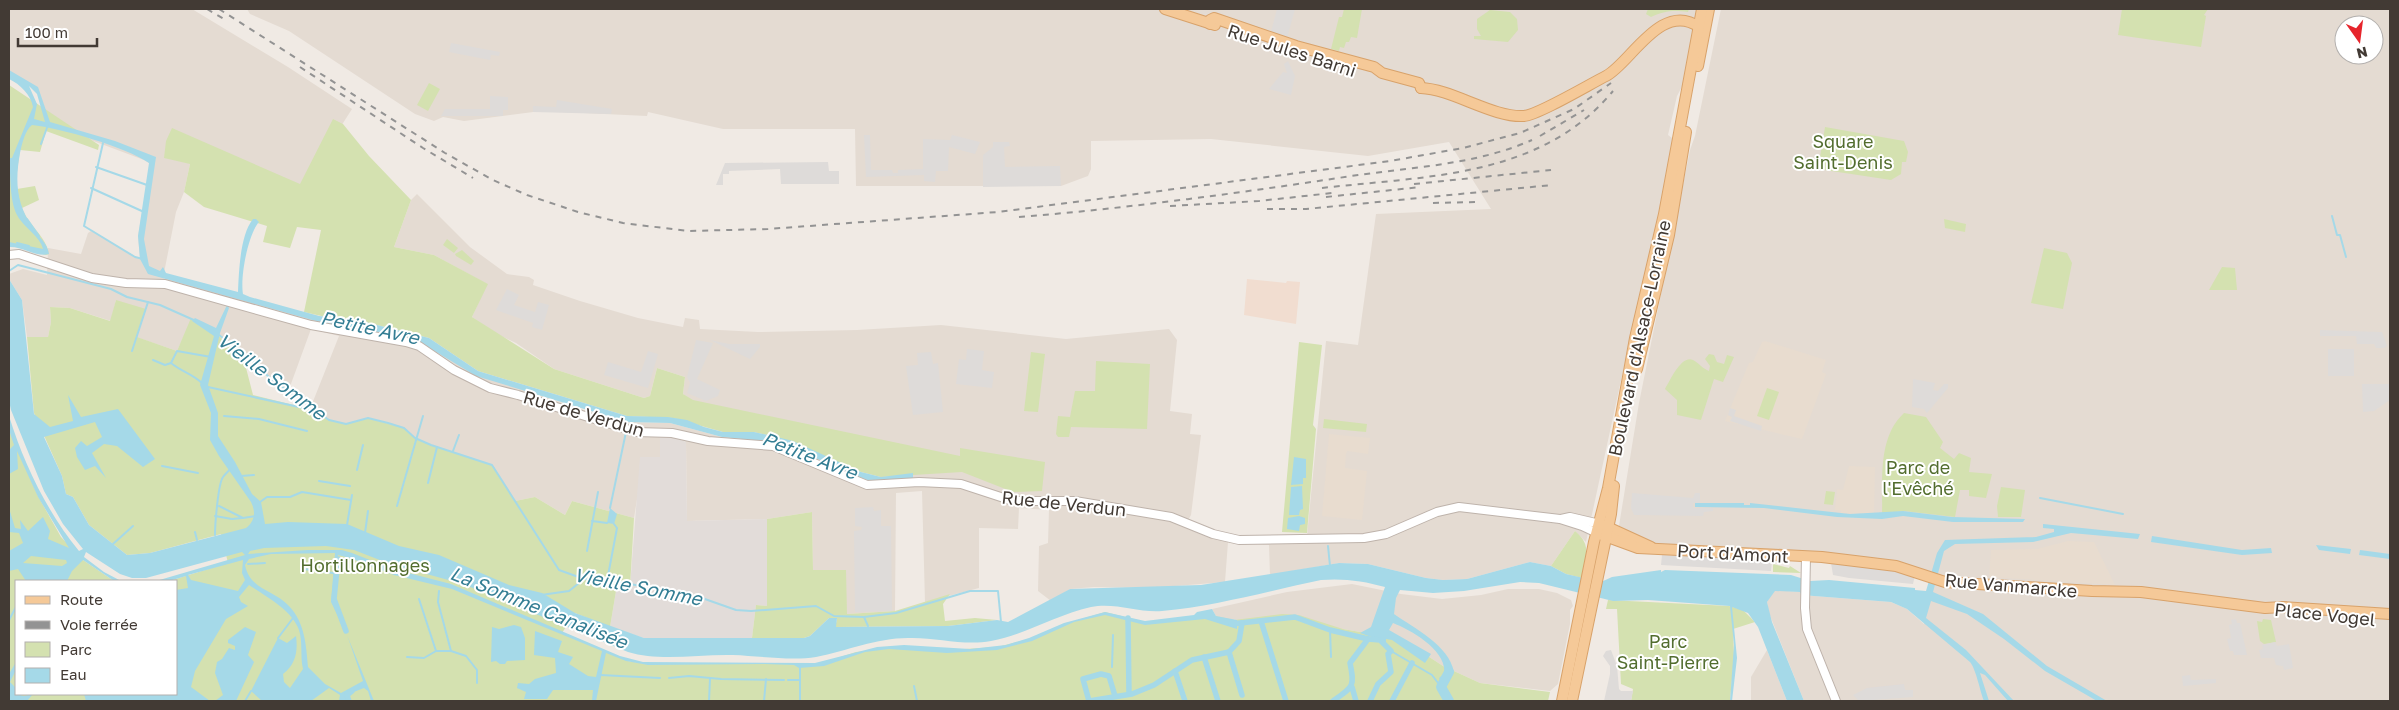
<svg xmlns="http://www.w3.org/2000/svg" width="2399" height="710" font-family="'Golos Text',sans-serif">
<style>
.residential{fill:#e4dbd2;fill-rule:evenodd}
.commercial{fill:#f1ddd0}
.industrial{fill:#e2dcd9}
.education{fill:#e8dccf}
.green{fill:#d4e1b0}
.parking{fill:#dedbd9}
.water{fill:#a5d9e8;fill-rule:evenodd}
.lines{fill:none;stroke-linecap:round;stroke-linejoin:round}
.stream{stroke:#a5d9e8;stroke-width:2}
.canal{stroke:#a5d9e8;stroke-width:5.5}
.river{stroke:#a5d9e8;stroke-width:10}
.minor-casing{stroke:#beb3ab;stroke-width:10}
.major-casing{stroke:#d8a26a;stroke-width:12}
.minor{stroke:#fff;stroke-width:8}
.major{stroke:#f5c998;stroke-width:10}
.rail{stroke:#939393;stroke-width:2;stroke-dasharray:6 6;stroke-linecap:butt}
.labels{text-anchor:middle;dominant-baseline:central;stroke-width:4;stroke-linejoin:round;paint-order:stroke}
.street-label{font-size:18px;fill:#423a34;stroke:#fff}
.park-label{font-size:18px;fill:#526d2e;stroke:#fff}
.water-label{font-size:19px;font-style:italic;fill:#347e94;stroke:#fff}
</style>
<rect width="100%" height="100%" fill="#f0eae4"/>
<!-- residential -->
<g class="residential">
<polygon points="9,9 192,9 288,67 352,109 299,192 190,164 184,192 176,212 163,278 422,341 473,373 584,410 627,422 670,423 722,437 765,441 801,452 867,480 881,477 850,466 789,440 754,432 723,432 683,394 685,377 657,368 650,396 644,398 554,369 516,343 495,333 472,317 487,284 434,255 394,247 411,200 417,194 470,247 507,274 529,277 534,280 533,285 580,301 638,318 683,327 685,318 699,320 700,329 758,332 857,330 941,325 1066,339 1169,329 1177,340 1170,411 1192,414 1190,434 1201,435 1191,515 1184,527 1237,537 1307,536 1326,341 1358,345 1376,214 1491,209 1449,142 1368,156 1211,139 1091,141 1091,169 1088,176 1061,186 856,186 855,129 723,129 648,112 647,116 541,111 464,121 443,117 434,121 415,114 289,31 250,14 247,9 1705,9 1688,75 1677,96 1668,135 1676,141 1642,301 1625,362 1586,542 1575,531 1551,566 1530,562 1467,579 1443,580 1426,578 1368,564 1339,563 1270,575 1269,545 1228,542 1225,582 1151,588 1094,587 1070,589 1051,601 1038,591 1039,546 1048,543 1049,510 1019,508 1018,529 979,528 979,588 925,602 922,491 896,493 895,611 847,614 813,571 812,512 767,519 687,521 686,442 673,437 660,436 660,457 639,487 634,518 572,501 565,515 535,497 515,501 492,465 431,445 415,438 403,428 368,418 346,424 329,420 310,409 339,336 311,329 288,392 216,333 192,319 177,351 136,337 116,300 111,321 70,308 50,307 51,322 48,337 27,337 22,300 9,279 9,274 23,269 47,275 48,248 81,254 88,233 91,231 140,259 138,236 150,167 149,163 144,160 48,124 43,103 35,88 9,76"/>
<path d="M1721 9H2390V701H1804L1769 613 1767 602 1772 593 1775 590 1800 592 1801 595 1891 602 1907 609 1924 624 1930 577 1896 566 1655 549 1617 538 1639 403 1690 150 1695 136ZM2344 25H2374V55H2344Z"/>
<polygon points="1352,584 1401,594 1442,599 1481,595 1508,589 1539,589 1557,593 1571,600 1573,606 1570,610 1570,624 1558,684 1550,691 1480,683 1443,666 1379,624 1366,633 1343,629 1227,619 1216,616 1212,609 1287,592"/>
<polygon points="1767,650 1787,701 1751,701 1751,677"/>
</g>
<!-- commercial -->
<polygon class="commercial" points="1247,279 1286,283 1287,281 1300,282 1296,324 1244,315"/>
<!-- industrial -->
<polygon class="industrial" points="660,436 673,437 686,442 687,521 767,519 767,606 756,605 752,638 644,638 610,627 617,585 630,587 640,457 660,457"/>
<!-- education -->
<g class="education">
<polygon points="1765,341 1826,360 1822,372 1826,374 1802,439 1725,421 1749,363 1753,362 1762,342"/>
<polygon points="1329,434 1370,438 1368,454 1347,451 1346,454 1345,468 1367,471 1362,520 1322,516"/>
<polygon points="1849,466 1875,467 1874,514 1841,513 1841,511 1835,510 1837,489 1843,490"/>
<polygon points="2068,541 2094,542 2115,585 1989,577 1991,550 2037,549"/>
</g>
<!-- green -->
<g class="green">
<polygon points="1344,9 1362,9 1357,38 1351,37 1349,42 1346,42 1344,48 1340,47 1339,51 1331,49 1339,17 1342,17"/>
<path d="M1648 9H1689L1688 12C1673 10 1664 11 1651 17L1646 14Z"/>
<polygon points="2122,9 2208,9 2204,15 2206,16 2201,47 2118,35"/>
<polygon points="1490,10 1510,12 1517,19 1518,30 1508,42 1474,39 1474,36 1481,36 1477,29 1477,19"/>
<polygon points="429,83 440,89 428,111 417,105"/>
<path d="M9 85 99 145 98 150 46 131 40 152 20 150 16 178 17 189 35 186 39 200 22 208C28 225 46 236 49 254L46 255 20 247H9Z"/>
<polygon points="333,119 343,124 369,156 411,200 394,247 434,255 488,284 472,317 554,369 644,398 650,396 657,368 685,377 683,394 693,400 960,456 960,448 1045,462 1042,491 1013,492 962,472 881,477 861,472 777,437 754,432 723,432 673,418 627,416 478,371 429,338 357,320 330,318 304,312 321,230 297,227 290,248 263,242 267,226 204,207 184,192 190,164 164,158 166,141 172,128 300,184"/>
<polygon points="1825,127 1904,141 1908,152 1906,162 1902,162 1901,174 1891,180 1818,169"/>
<polygon points="1944,219 1966,224 1965,232 1945,228"/>
<polygon points="447,239 458,248 454,253 443,245"/>
<polygon points="2044,248 2067,253 2072,263 2063,309 2031,303"/>
<polygon points="462,250 474,261 471,265 456,256 455,254"/>
<polygon points="2222,267 2235,268 2237,290 2209,290"/>
<polygon points="116,300 146,309 137,337 177,351 191,318 216,333 244,360 253,395 310,409 329,420 346,424 368,418 404,428 415,438 431,445 492,465 515,501 535,497 565,515 572,501 634,518 630,587 617,585 610,627 575,613 562,633 628,661 646,664 818,664 856,652 906,646 948,650 997,647 1029,639 1068,623 1105,612 1146,622 1216,616 1234,620 1282,614 1299,615 1343,629 1366,633 1379,624 1443,666 1480,683 1550,692 1548,701 9,701 9,430 38,496 61,537 83,560 114,581 16,581 16,694 176,694 176,581 169,581 228,563 221,534 150,553 127,555 89,525 73,497 66,494 62,476 34,413 27,337 48,337 51,322 50,307 70,308 110,321"/>
<polygon points="1299,342 1322,345 1313,425 1316,429 1307,533 1282,532"/>
<polygon points="1031,352 1045,354 1038,412 1024,411"/>
<path d="M1709 354 1714 355 1717 362 1724 364 1727 355 1734 357 1723 382 1714 379 1701 420 1677 415V400L1665 389C1670 381 1681 355 1693 360 1699 363 1703 369 1709 371L1710 366 1705 359Z"/>
<polygon points="1096,361 1150,364 1147,429 1071,427 1069,437 1058,437 1056,434 1058,416 1070,417 1075,391 1095,391"/>
<polygon points="1767,388 1779,392 1769,420 1757,416"/>
<path d="M1904 413 1926 417 1943 442 1940 448 1954 459 1959 453 1971 458 1969 472 1992 474 1986 498 1969 496V490H1960L1955 517 1904 511 1882 514C1883 481 1877 438 1904 413Z"/>
<polygon points="1324,419 1367,424 1366,432 1323,428"/>
<polygon points="2001,487 2025,490 2021,517 1998,517 1997,506"/>
<polygon points="1826,491 1835,492 1833,505 1824,504"/>
<polygon points="812,512 813,570 846,570 847,614 895,611 950,594 943,604 945,621 975,618 997,620 948,626 835,627 837,619 829,618 810,636 804,638 752,638 756,605 767,606 767,519"/>
<path d="M1575 531C1593 546 1585 557 1582 578L1566 574 1551 566Z"/>
<polygon points="1773,564 1789,568 1790,566 1801,573 1773,572"/>
<polygon points="1608,600 1729,606 1743,610 1755,622 1733,629 1734,656 1730,701 1631,701 1633,689 1621,684 1617,609 1606,609"/>
<polygon points="2263,619 2271,620 2276,642 2264,644 2260,641 2257,621 2262,622"/>
</g>
<!-- parking -->
<g class="parking">
<polygon points="1277,9 1295,9 1287,38 1271,32"/>
<polygon points="451,43 500,52 499,56 491,55 490,60 449,52"/>
<polygon points="1288,61 1295,76 1291,95 1269,89 1283,72 1287,73 1284,64"/>
<polygon points="490,96 508,97 508,110 503,110 503,116 441,116 445,109 490,109"/>
<polygon points="557,100 612,109 611,114 533,112 533,106 556,107"/>
<polygon points="864,135 870,135 871,170 892,170 893,173 898,173 898,170 923,169 923,139 950,140 952,135 980,142 975,154 949,147 948,171 936,171 935,182 924,181 924,175 866,177"/>
<polygon points="993,142 1009,142 1010,146 1004,147 1005,167 1060,166 1061,186 983,187 983,155 993,147"/>
<polygon points="828,162 829,171 839,171 839,184 781,184 780,169 729,171 729,174 723,174 723,185 716,185 725,163"/>
<polygon points="507,289 519,295 514,305 535,312 538,302 549,305 542,330 532,327 533,323 496,310"/>
<polygon points="2320,330 2382,332 2387,346 2384,348 2376,348 2374,344 2357,344 2356,336 2320,336"/>
<polygon points="696,340 713,343 697,379 720,390 718,396 706,401 687,393 690,383 687,377"/>
<polygon points="710,340 729,344 760,344 760,347 750,359"/>
<polygon points="967,349 984,351 982,370 994,372 992,388 956,384 959,359 966,360"/>
<rect x="2328" y="349" width="26" height="27"/>
<polygon points="648,351 658,354 648,388 604,375 608,362 641,372"/>
<polygon points="931,352 933,364 938,363 943,412 913,415 906,366 918,365 917,353"/>
<polygon points="1913,379 1935,383 1933,390 1938,391 1944,384 1948,384 1948,388 1927,413 1924,409 1912,407"/>
<polygon points="2362,384 2390,384 2390,400 2374,411 2363,412"/>
<polygon points="1730,408 1736,410 1734,416 1762,426 1761,431 1730,421 1732,417 1728,415"/>
<polygon points="1632,493 1693,498 1695,493 1700,493 1700,503 1693,503 1693,508 1713,508 1713,511 1704,512 1703,516 1634,515 1631,508"/>
<polygon points="873,507 874,511 881,510 881,526 891,526 892,611 855,612 854,531 861,530 862,527 855,526 855,508"/>
<polygon points="1662,555 1772,560 1771,571 1661,565"/>
<polygon points="1831,563 1896,570 1915,575 1913,584 1849,578 1833,575"/>
<polygon points="2236,619 2237,623 2240,623 2247,655 2234,655 2233,651 2230,651 2227,639 2231,638 2229,625 2232,624 2231,620"/>
<polygon points="2275,642 2277,646 2289,644 2293,668 2284,670 2283,666 2276,665 2274,658 2261,658 2259,650 2263,649 2262,645"/>
<polygon points="1611,650 1617,666 1619,689 1621,691 1633,691 1631,701 1604,701 1610,674 1610,666 1603,656 1606,651"/>
<polygon points="2190,675 2191,680 2216,679 2216,683 2183,686 2182,676"/>
<polygon points="1904,684 1905,690 1913,690 1913,697 1859,701 1853,695 1867,688"/>
</g>
<!-- water -->
<g class="water">
<path d="M9 70 38 87 50 122 115 141 156 157 144 239 149 266 160 271 163 267 166 273 238 292C239 271 240 235 253 219H256L259 222C248 234 240 277 243 294L250 297 319 316 357 320 429 338 478 371 627 416 668 417 687 420 704 427 723 432H754L777 437 793 441 861 472 881 477 913 473V479L867 480 801 452 765 441 722 437 670 423 627 422 476 376 418 341 316 321 148 274 140 259 138 236 149 163C126 147 60 128 32 125 25 130 22 144 20 153 15 181 16 204 33 228 39 238 47 242 49 254 38 258 22 246 9 247V242L43 249C40 236 24 228 17 215 9 199 11 174 9 158H12L33 107C31 95 20 84 9 79ZM29 86 37 94 45 122 34 119 37 104Z"/>
<path d="M9 279 22 300 34 414 50 427 73 421 68 395 81 417 118 409 155 459 143 467 117 446 104 444 92 453 106 478 95 466 85 470 77 457 75 448 81 441 87 446 102 437 95 422 44 437 62 476 66 494 73 497 89 525 127 555 150 553 246 528C255 521 256 512 251 502L219 456 210 440 211 413 200 385 214 336 192 321 195 318 216 328 227 305 229 308 220 333 208 385 218 413V436L235 462 252 494 261 502 265 524 288 522 347 524 399 546 439 555 509 585 542 593 575 613 644 638H804L810 636 829 618H837L836 627 948 626 997 620 1008 622 1070 589 1201 585 1339 563 1368 564 1426 578 1443 580 1467 579 1530 562 1551 566 1566 574 1601 582 1612 577 1661 570V572L1665 570 1791 575 1810 581 1829 580 1915 588V590L1926 591 1937 553 1945 540 2036 537 2054 532V529L2043 528V524L2140 534 2138 539 2071 533 2033 542 1955 544 1944 551 1933 592 1983 614 2047 666 2107 701H2097L2045 671 2004 639 1967 614 1931 601 1926 618 1966 650 2014 701H2008L1985 675 1980 673 1989 701H1984C1980 691 1976 669 1970 662L1907 609 1891 602 1801 595 1800 592 1775 591 1767 602 1772 622 1804 701H1787L1758 627 1748 613 1732 607 1737 658 1732 701H1730L1734 645 1730 606 1648 600 1613 601 1539 583 1520 582 1464 591 1433 593 1400 590 1396 598 1394 614C1414 628 1449 645 1454 672L1446 687 1439 678 1444 674C1448 651 1411 630 1393 623L1389 630 1431 654 1425 663 1392 640 1386 639V642L1360 633 1371 627 1385 587C1364 581 1343 578 1321 580 1268 591 1216 606 1162 611 1138 613 1115 602 1091 607 1056 615 1027 634 991 641 963 646 936 637 908 638 876 638 847 651 816 657 792 661 759 656 733 655 700 654 660 662 628 652L463 584 390 564 354 550 326 546 264 548 250 551 248 554 308 550H342L352 553 393 569 451 584 620 656 643 662 815 663 877 647 904 645 970 649 1006 645 1029 638 1064 623 1105 612 1145 621 1194 615 1197 612 1212 609 1216 616 1237 620V629L1205 619 1145 625 1105 615 1074 622 1032 641 997 650 947 653 889 649 865 652 824 666 799 668 794 665 764 664 648 665 626 661 606 653 596 701H592L593 690H553L547 699H524L526 692 517 688 518 683 529 684 535 679 556 673 555 658 534 655 535 631 562 641 558 652 573 657 569 664 588 676 596 677 602 651 452 589 394 575 350 558 338 555 333 601 374 701H371L368 691 364 688 346 695 348 701H339L340 695 329 688 311 701H262L251 691 278 638 287 643 296 636C298 651 296 664 283 674L284 682 290 688 303 669C300 657 303 642 299 630 292 610 265 596 249 585L239 597 241 602 248 606 226 619 195 671 191 687 210 701H86L84 694H176V590L188 588 186 576 169 581H156L245 555 242 552 146 578H132L120 574 86 552 84 557 104 572 121 581H114L83 560 72 571 67 581H26L18 569 9 571V551L23 543 19 533 9 532V508L15 528 21 529 20 520 28 531 43 517 50 531 48 539 69 548 38 497 17 451 18 469 9 474V450L14 445 9 430V416C24 464 47 512 79 551L83 549 63 524 44 491 11 410 9 401ZM335 553 331 602 347 635 363 681 341 693 325 684 308 667C306 645 305 623 289 606 273 589 250 590 245 565L249 559 271 554ZM31 556 66 560 67 563 62 566 23 563ZM243 560 242 573 245 580 238 591 191 580 188 575Z"/>
<polygon points="1294,457 1306,459 1306,478 1303,478 1303,484 1291,485"/>
<polygon points="1302,486 1303,509 1300,510 1299,515 1289,515 1291,487"/>
<polygon points="1695,503 1744,503 1744,505 1750,505 1750,503 1850,514 1903,511 1952,517 2025,519 2023,522 1953,522 1903,516 1882,519 1837,517 1764,508 1695,507"/>
<polygon points="610,508 617,514 614,524 607,523"/>
<polygon points="1299,516 1305,518 1305,524 1300,525 1299,531 1287,529 1288,518"/>
<polygon points="2152,536 2242,550 2271,548 2272,553 2242,555 2151,542"/>
<polygon points="2316,545 2351,549 2350,554 2319,550"/>
<polygon points="2360,550 2390,554 2390,559 2359,555"/>
<polygon points="514,625 521,627 525,638 525,660 507,661 505,664 500,664 496,661 491,662 492,627 499,629"/>
<polygon points="245,627 256,632 248,655 254,662 236,701 215,701 223,695 215,673 217,662 222,659 229,648 235,650 235,646 228,643 228,640"/>
<polygon points="16,662 16,670 10,682 16,688 16,694 24,696 33,694 27,701 9,701 9,674"/>
</g>
<g class="lines">
<!-- stream -->
<g class="stream">
<polyline points="103,143 84,226 135,257 143,259"/>
<polyline points="41,144 48,125"/>
<polyline points="96,167 147,185"/>
<polyline points="91,188 144,212"/>
<polyline points="2332,216 2337,235 2340,235 2346,257"/>
<polyline points="27,219 39,236"/>
<polyline points="17,243 29,246"/>
<polyline points="9,271 18,265 111,289 127,297 160,305 196,321"/>
<polyline points="219,335 247,356 271,379 329,420 346,424 368,418 388,423 404,428 415,438 431,445 492,465 559,570 584,579 620,582 702,598 736,610 751,611 816,606 834,616 864,617 896,613 970,591 998,591 1001,622"/>
<polyline points="132,351 148,302"/>
<polyline points="153,360 165,365 171,363"/>
<path d="M202 383C191 373 182 372 171 363L177 351 211 357"/>
<polyline points="208,387 308,409"/>
<polyline points="224,416 259,419 307,431"/>
<polyline points="453,451 459,435"/>
<polyline points="162,466 198,473"/>
<polyline points="357,470 363,445"/>
<polyline points="241,476 254,475"/>
<polyline points="319,481 350,486"/>
<polyline points="428,483 437,447"/>
<polyline points="2040,498 2123,514"/>
<polyline points="260,502 267,497 290,497 302,492 351,500"/>
<polyline points="219,506 243,518 256,516"/>
<polyline points="397,506 423,416"/>
<polyline points="610,508 626,432"/>
<polyline points="215,516 232,519 242,518"/>
<polyline points="592,521 607,523"/>
<polyline points="347,525 352,495"/>
<polyline points="195,532 197,540"/>
<polyline points="365,533 368,511"/>
<path d="M215 535C215 525 218 484 223 477 225 474 229 471 231 468"/>
<polyline points="113,544 133,526"/>
<polyline points="1328,546 1330,566"/>
<polyline points="587,551 598,492"/>
<polyline points="248,564 265,563"/>
<polyline points="302,565 304,569 333,573"/>
<polyline points="607,581 617,528 614,524"/>
<polyline points="439,591 438,602 451,651"/>
<polyline points="541,595 569,591 584,579"/>
<polyline points="419,599 436,651"/>
<polyline points="864,617 868,626"/>
<polyline points="9,620 16,607"/>
<polyline points="1330,630 1331,657"/>
<polyline points="278,638 293,618"/>
<polyline points="1391,651 1432,675 1441,687"/>
<polyline points="407,657 424,658 436,651 451,651 466,656 477,670 477,683"/>
<polyline points="800,666 800,701"/>
<polyline points="1112,667 1113,635"/>
<polyline points="600,675 660,678"/>
<polyline points="669,678 689,676 721,679 784,680"/>
<polyline points="788,680 800,680"/>
<polyline points="914,686 917,701"/>
<polyline points="245,701 251,691"/>
<polyline points="709,701 710,679"/>
<polyline points="764,701 766,679"/>
</g>
<!-- canal -->
<g class="canal">
<polyline points="338,559 334,599 346,631"/>
<polyline points="1128,618 1129,694"/>
<polyline points="1261,621 1286,701"/>
<polyline points="1231,624 1295,617 1330,630 1368,639"/>
<polyline points="1229,652 1242,695"/>
<polyline points="1204,657 1218,701"/>
<polyline points="1175,671 1185,701"/>
<polyline points="1352,687 1356,701"/>
<polyline points="349,701 347,695 352,691"/>
<polyline points="1089,701 1132,694 1154,685 1192,660 1229,652 1239,641 1242,623"/>
<polyline points="1089,701 1083,679 1101,674 1109,676 1115,696"/>
<path d="M1333 701C1353 687 1355 687 1350 663L1368 639 1380 640 1391 651 1388 654 1391 672 1378 684 1370 701"/>
<polyline points="1392,701 1412,663"/>
</g>
<!-- river -->
<polyline class="river" points="1449,701 1441,687 1449,672"/>
<!-- minor casing -->
<g class="minor-casing">
<g id="minor">
<polyline points="9,255 19,254 92,278 126,283 165,284 311,325 406,342 419,346 454,370 490,388 518,395 636,432 672,433 708,441 773,446 867,485 919,482 961,484 1013,501 1075,501 1171,517 1213,534 1239,540 1364,538 1386,534 1437,512 1459,507 1560,519 1582,526 1597,533"/>
<polyline points="1561,519 1570,517 1600,524"/>
<polyline points="1806,556 1805,608 1807,629 1836,701"/>
</g>
</g>
<!-- major casing -->
<g class="major-casing">
<g id="major">
<polyline points="1165,9 1215,25"/>
<polyline points="1210,24 1210,20 1214,18 1296,46 1374,67 1382,73 1419,83 1421,88"/>
<polyline points="1698,66 1709,9"/>
<path d="M1421 88C1452 89 1493 118 1524 116 1538 115 1590 84 1606 76 1630 64 1661 0 1699 27"/>
<polyline points="1637,369 1669,235 1686,132"/>
<polyline points="1603,525 1651,547"/>
<polyline points="1597,533 1638,548 1822,557 1896,566 1945,582 2092,591 2141,592 2265,608 2283,607 2390,614"/>
<polyline points="1562,701 1594,542 1608,488 1635,338 1664,214 1702,9"/>
<polyline points="1572,701 1611,514 1614,486"/>
</g>
</g>
<!-- minor -->
<use href="#minor" class="minor"/>
<!-- major -->
<use href="#major" class="major"/>
<!-- rail -->
<g class="rail">
<polyline points="207,9 224,19"/>
<polyline points="219,9 445,153 493,180 527,195 578,212 623,223 688,231 768,229 998,212 1390,161 1463,148 1520,133 1574,109 1611,83"/>
<polyline points="300,67 423,148 473,178"/>
<polyline points="1540,136 1584,110"/>
<polyline points="1414,184 1551,170"/>
<path d="M1322 188C1426 176 1541 178 1613 91"/>
<polyline points="1326,197 1421,187"/>
<polyline points="1433,203 1476,202"/>
<polyline points="1170,206 1259,201 1332,193"/>
<polyline points="1267,209 1306,209 1552,185"/>
<path d="M1019 217C1132 208 1246 192 1358 175 1416 167 1478 164 1532 140"/>
</g>
</g>
<g class="labels">
<!-- street labels -->
<g class="street-label">
<text transform="translate(1292 50) rotate(18)">Rue Jules Barni</text>
<text transform="translate(1639 338) rotate(-78)">Boulevard d'Alsace-Lorraine</text>
<text transform="translate(584 413) rotate(16)">Rue de Verdun</text>
<text transform="translate(1064 503) rotate(6)">Rue de Verdun</text>
<text transform="translate(1733 553) rotate(3)">Port d'Amont</text>
<text transform="translate(2011 585) rotate(5)">Rue Vanmarcke</text>
<text transform="translate(2325 614) rotate(6)">Place Vogel</text>
</g>
<!-- park labels -->
<g class="park-label">
<text x="1843" y="141">Square<tspan x="1843" dy="21">Saint-Denis</tspan></text>
<text x="1918" y="467">Parc de<tspan x="1918" dy="21">l'Evêché</tspan></text>
<text x="365" y="565">Hortillonnages</text>
<text x="1668" y="641">Parc<tspan x="1668" dy="21">Saint-Pierre</tspan></text>
</g>
<!-- water labels -->
<g class="water-label">
<text transform="translate(370 327) rotate(12)">Petite Avre</text>
<text transform="translate(272 376) rotate(37)">Vieille Somme</text>
<text transform="translate(810 455) rotate(21)">Petite Avre</text>
<text transform="translate(638 586) rotate(11)">Vieille Somme</text>
<text transform="translate(539 607) rotate(22)">La Somme Canalisée</text>
</g>
</g>
<!-- border -->
<rect width="2399" height="710" fill="none" stroke="#423a34" stroke-width="20"/>
<!-- legend -->
<rect x="15" y="580" width="162" height="115" fill="#ffffff" stroke="#b3b0ae"/>
<rect x="25" y="596" width="25" height="8" fill="#f5c998" stroke="#b3b0ae"/>
<text x="60" y="605" font-size="15" fill="#423a34">Route</text>
<rect x="25" y="621" width="25" height="8" fill="#939393" stroke="#b3b0ae"/>
<text x="60" y="630" font-size="15" fill="#423a34">Voie ferrée</text>
<rect x="25" y="642" width="25" height="15" fill="#d4e1b0" stroke="#b3b0ae"/>
<text x="60" y="655" font-size="15" fill="#423a34">Parc</text>
<rect x="25" y="668" width="25" height="15" fill="#a5d9e8" stroke="#b3b0ae"/>
<text x="60" y="680" font-size="15" fill="#423a34">Eau</text>
<!-- north arrow -->
<g transform="translate(2359 40) rotate(166)"><circle r="24" fill="#ffffff" stroke="#b3b0ae"/>
<path d="M0-4L9 19L0 12L-9 19Z" fill="#e6252c"/>
<text y="-8" font-size="14" font-weight="bold" text-anchor="middle" fill="#423a34">N</text>
</g>
<!-- scale -->
<path d="M18 38v8h79v-8" fill="none" stroke="#423a34" stroke-width="2.5"/>
<text x="25" y="38" font-size="15" fill="#423a34" stroke="#ffffff" stroke-width="4" paint-order="stroke">100 m</text>
</svg>
